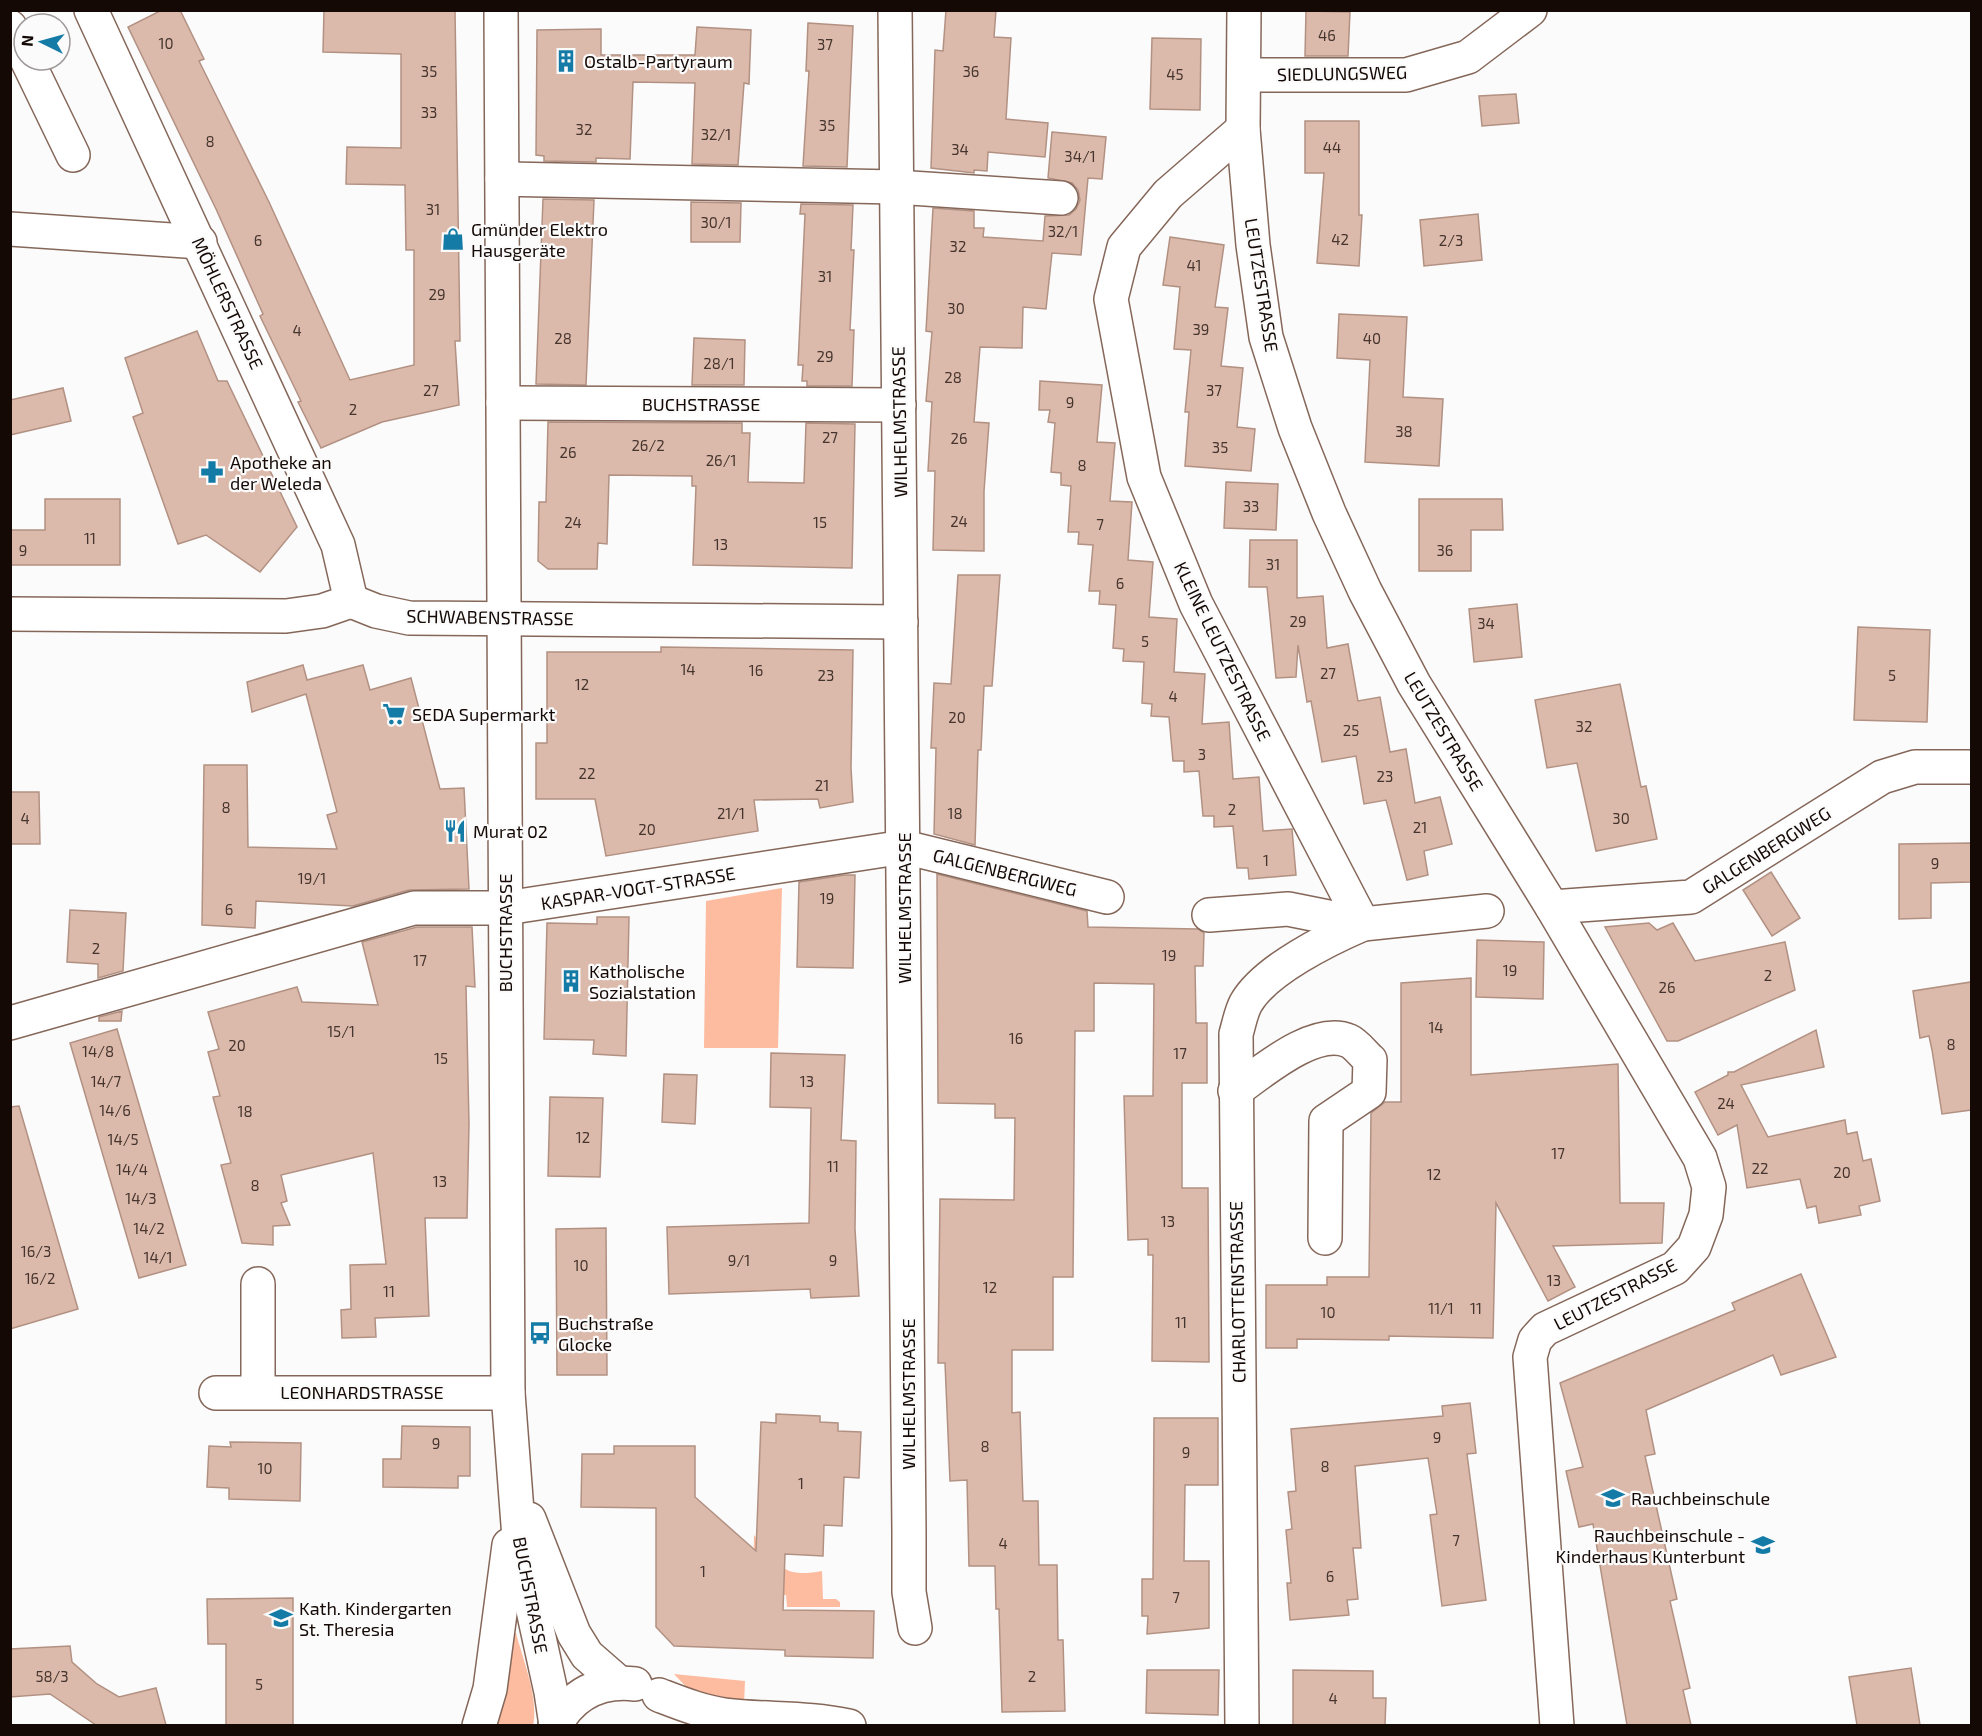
<svg xmlns="http://www.w3.org/2000/svg" width="1982" height="1736" font-family="'Exo 2',sans-serif">
<style>
.green{fill:#fdbb9f}
.building{fill:#dcbaab;stroke:#b29183;stroke-width:1.5}
.lines{fill:none;stroke-linecap:round;stroke-linejoin:round}
.minor-casing{stroke:#856759;stroke-width:36}
.minor{stroke:#fff;stroke-width:33}
.labels{text-anchor:middle;dominant-baseline:central;stroke-width:4.5;stroke-linejoin:round;paint-order:stroke}
.number-label{font-size:15px;fill:#46352e}
.poi-label{font-size:18px;fill:#140905;stroke:#fbfbfb;text-anchor:start}
.street-label{font-size:18px;fill:#140905;stroke:#fbfbfb}
</style>
<rect width="100%" height="100%" fill="#fbfbfb"/>
<!-- green -->
<g class="green">
<polygon points="782,888 778,1048 704,1048 706,901"/>
<path d="M754 1535C776 1563 781 1579 822 1571L823 1599H836L840 1602V1607H787L786 1595 753 1594Z"/>
<path d="M505 1631 516 1633C523 1660 539 1698 533 1726H492Z"/>
<polygon points="674,1674 745,1681 744,1704 690,1691"/>
</g>
<!-- building -->
<g class="building">
<polygon points="162,10 180,10 204,59 199,61 269,202 350,380 414,365 414,250 406,250 405,185 346,184 347,147 401,148 401,54 323,52 324,10 455,10 460,341 455,341 459,405 382,422 321,448 298,402 301,401 260,316 263,314 216,209 128,27"/>
<polygon points="946,10 996,10 994,37 1011,38 1006,119 1048,123 1045,157 988,152 987,171 974,170 974,173 931,168 935,50 943,51"/>
<polygon points="1306,11 1350,12 1348,56 1305,56"/>
<polygon points="808,23 853,26 847,167 803,166 809,71 806,71"/>
<polygon points="697,27 751,30 749,84 744,83 738,165 692,164 695,83 633,82 630,159 596,158 596,162 544,161 544,156 536,155 537,30 601,29 601,55 695,55"/>
<polygon points="1152,38 1201,39 1200,110 1150,109"/>
<polygon points="1516,94 1519,123 1482,126 1479,96"/>
<polygon points="1305,121 1359,121 1359,215 1362,215 1359,266 1317,263 1324,173 1305,173"/>
<polygon points="1052,132 1106,137 1102,179 1088,178 1081,255 1052,253 1046,309 1023,307 1022,348 980,347 974,422 989,423 984,491 984,551 933,550 935,471 928,471 932,402 926,401 932,332 926,331 933,208 974,211 974,228 984,228 983,237 1043,241 1045,216 1069,215 1076,209 1080,200 1078,190 1072,183 1048,178"/>
<polygon points="543,199 594,200 586,385 536,384"/>
<polygon points="691,202 741,203 740,242 691,242"/>
<polygon points="801,204 853,205 851,250 854,250 850,330 854,330 852,386 807,386 807,381 802,381 803,365 798,365 805,214 800,214"/>
<polygon points="1478,214 1482,260 1424,266 1420,220"/>
<polygon points="1170,237 1224,245 1215,307 1228,308 1221,366 1243,368 1237,427 1255,429 1251,471 1185,466 1189,412 1185,412 1191,350 1174,349 1180,287 1163,285"/>
<polygon points="1339,314 1407,317 1403,397 1443,399 1439,466 1365,462 1370,360 1337,358"/>
<polygon points="197,331 218,381 227,381 297,527 260,572 206,535 178,544 133,417 143,413 125,358"/>
<polygon points="694,338 745,340 744,385 692,385"/>
<polygon points="1040,381 1102,385 1097,442 1115,443 1110,501 1132,502 1128,560 1153,562 1149,617 1177,619 1174,672 1205,674 1202,724 1229,722 1233,779 1259,777 1263,831 1292,829 1296,875 1249,879 1248,868 1237,868 1233,826 1214,827 1214,816 1203,816 1199,771 1184,772 1184,761 1173,761 1169,717 1151,716 1152,704 1142,703 1144,662 1123,661 1124,649 1113,648 1116,605 1099,604 1100,591 1089,591 1093,545 1078,544 1079,532 1068,532 1071,486 1061,485 1061,473 1051,472 1055,423 1048,422 1050,410 1039,410"/>
<polygon points="63,388 71,421 10,435 10,400"/>
<polygon points="548,422 742,423 742,433 750,433 748,482 804,483 806,423 855,424 852,568 693,565 696,486 692,486 692,476 609,475 607,544 598,543 597,569 548,569 538,561 539,502 546,502"/>
<polygon points="1226,482 1278,484 1276,530 1224,528"/>
<polygon points="45,499 120,499 120,565 10,565 10,530 45,530"/>
<polygon points="1419,499 1502,499 1503,530 1471,530 1471,571 1419,571"/>
<polygon points="1250,540 1297,540 1297,598 1323,596 1327,648 1348,644 1358,701 1380,697 1390,752 1406,749 1415,803 1440,797 1452,844 1424,851 1428,875 1407,880 1386,800 1364,804 1356,756 1322,762 1311,701 1307,702 1298,645 1296,677 1276,678 1267,587 1249,587"/>
<polygon points="958,575 1000,575 992,686 984,686 981,750 978,750 975,845 934,834 936,748 931,748 934,683 951,684"/>
<polygon points="1517,604 1522,657 1474,662 1469,609"/>
<polygon points="1858,627 1930,630 1927,722 1854,720"/>
<polygon points="661,647 853,650 851,768 853,802 820,808 818,799 754,800 758,831 606,856 595,799 536,799 536,743 547,743 547,652 661,652"/>
<polygon points="303,665 307,680 363,665 370,690 411,678 440,789 464,788 469,889 409,890 353,906 256,901 255,928 202,925 204,765 247,765 248,847 337,849 327,815 337,812 306,694 252,712 247,682"/>
<polygon points="1620,684 1641,787 1646,786 1657,839 1596,851 1577,763 1547,768 1535,700"/>
<polygon points="10,792 39,792 40,844 10,844"/>
<polygon points="1971,843 1971,882 1931,883 1931,918 1899,919 1899,844"/>
<polygon points="1771,872 1800,918 1772,936 1743,890"/>
<polygon points="937,874 1087,911 1088,927 1198,929 1204,933 1203,966 1195,966 1196,1023 1207,1023 1207,1083 1182,1083 1182,1188 1208,1188 1209,1362 1152,1361 1153,1255 1148,1255 1148,1239 1128,1240 1124,1096 1153,1096 1154,984 1094,983 1094,1031 1075,1031 1073,1277 1053,1277 1053,1350 1012,1350 1012,1413 1020,1412 1023,1501 1038,1501 1039,1565 1057,1565 1058,1640 1063,1640 1065,1711 1002,1712 999,1609 996,1609 995,1566 969,1566 967,1480 950,1481 945,1363 938,1363 940,1199 1014,1200 1015,1118 995,1118 995,1104 938,1103"/>
<polygon points="845,875 855,875 853,968 797,967 799,882"/>
<polygon points="70,910 126,913 123,971 98,978 98,964 67,962"/>
<polygon points="597,917 629,917 626,1056 593,1054 594,1040 544,1039 547,923 597,924"/>
<polygon points="1649,923 1657,930 1673,923 1695,961 1785,942 1795,990 1678,1041 1667,1041 1605,927"/>
<polygon points="417,927 472,927 475,987 466,986 469,1124 467,1218 425,1218 429,1316 375,1318 376,1337 342,1338 341,1310 351,1309 350,1265 386,1264 373,1153 281,1175 287,1201 281,1203 290,1225 273,1226 273,1245 242,1243 221,1165 231,1163 213,1097 220,1096 208,1052 219,1049 208,1012 297,987 302,1002 378,1005 362,942"/>
<polygon points="1477,940 1544,942 1543,999 1476,997"/>
<polygon points="1471,978 1471,1075 1618,1064 1620,1203 1664,1203 1662,1243 1553,1246 1575,1287 1548,1301 1496,1203 1493,1338 1389,1336 1389,1340 1297,1339 1297,1348 1266,1348 1266,1285 1327,1285 1327,1277 1369,1277 1371,1113 1385,1102 1401,1102 1401,983"/>
<polygon points="1971,982 1971,1110 1942,1114 1932,1050 1929,1036 1920,1038 1913,991"/>
<polygon points="122,1011 121,1021 99,1021 99,1017"/>
<polygon points="117,1029 186,1265 139,1278 70,1043"/>
<polygon points="1816,1030 1824,1067 1741,1085 1768,1137 1845,1120 1847,1134 1857,1132 1863,1161 1871,1159 1880,1201 1859,1206 1861,1215 1819,1223 1816,1206 1807,1208 1800,1179 1747,1188 1737,1125 1718,1135 1695,1092 1728,1075 1728,1072 1734,1072"/>
<polygon points="771,1053 845,1055 841,1140 856,1141 855,1229 859,1296 811,1298 810,1289 669,1294 667,1227 809,1223 811,1108 770,1107"/>
<polygon points="664,1074 697,1075 695,1124 662,1122"/>
<polygon points="550,1097 603,1098 600,1177 548,1176"/>
<polygon points="19,1106 78,1309 10,1329 10,1107"/>
<polygon points="606,1228 607,1375 557,1375 556,1229"/>
<polygon points="1801,1274 1836,1357 1781,1375 1773,1355 1646,1410 1655,1454 1645,1456 1677,1599 1670,1601 1690,1688 1683,1690 1691,1725 1627,1725 1593,1524 1579,1527 1566,1471 1583,1467 1560,1383 1735,1310 1732,1303"/>
<polygon points="1470,1403 1476,1453 1467,1454 1486,1600 1442,1606 1430,1515 1437,1514 1428,1458 1355,1466 1361,1548 1353,1548 1358,1599 1347,1600 1349,1615 1290,1620 1287,1583 1291,1583 1286,1530 1292,1529 1288,1492 1296,1491 1291,1429 1443,1416 1442,1406"/>
<polygon points="776,1414 820,1416 820,1422 838,1423 838,1431 861,1432 859,1478 844,1477 842,1526 824,1525 823,1556 785,1554 783,1610 874,1611 873,1658 785,1656 785,1650 674,1646 656,1627 656,1508 581,1507 582,1454 614,1454 614,1446 695,1446 695,1497 756,1551 761,1422 776,1423"/>
<polygon points="1154,1418 1218,1418 1218,1485 1185,1485 1184,1561 1209,1561 1209,1628 1147,1634 1148,1616 1142,1616 1142,1579 1153,1579"/>
<polygon points="402,1426 470,1427 470,1476 458,1476 458,1488 383,1487 383,1459 401,1459"/>
<polygon points="230,1442 301,1443 300,1501 229,1499 229,1488 207,1487 209,1446 231,1447"/>
<polygon points="293,1598 293,1725 226,1725 226,1644 208,1644 207,1599"/>
<polygon points="70,1646 72,1662 97,1684 119,1697 156,1688 166,1725 96,1725 50,1694 10,1697 10,1649"/>
<polygon points="1911,1668 1920,1725 1857,1725 1849,1677"/>
<polygon points="1147,1670 1219,1670 1218,1715 1146,1713"/>
<polygon points="1293,1670 1373,1671 1373,1698 1386,1698 1385,1725 1293,1725"/>
</g>
<g class="lines">
<!-- minor casing -->
<g class="minor-casing">
<g id="minor">
<polyline points="91,10 338,545 351,601"/>
<polyline points="501,10 508,1393 520,1551 551,1692 556,1725"/>
<polyline points="895,10 909,1532 909,1592 915,1628"/>
<polyline points="1244,10 1243,129 1253,245 1266,337 1295,428 1329,513 1365,591 1414,684 1552,907 1700,1158 1709,1187 1706,1215 1694,1247 1675,1268 1545,1329 1535,1340 1530,1357 1557,1726"/>
<polyline points="10,27 24,55"/>
<polyline points="27,60 73,155"/>
<polyline points="1244,75 1406,75 1468,57 1530,10"/>
<polyline points="502,179 896,187 1061,198"/>
<polyline points="10,229 200,242"/>
<polyline points="503,403 899,405"/>
<polyline points="10,614 286,616 322,611 351,601 376,611 409,618 901,622"/>
<polyline points="1552,907 1691,897 1882,777 1915,767 1972,767"/>
<polyline points="1209,915 1288,909 1363,924 1487,911"/>
<polyline points="10,1023 414,908 506,908 904,847 1107,897"/>
<path d="M1235 1091C1261 1073 1314 1026 1349 1041 1356 1044 1364 1055 1370 1060L1369 1092 1326 1121 1325 1238"/>
<polyline points="258,1284 258,1392"/>
<polyline points="216,1393 508,1393"/>
<polyline points="529,1519 574,1634 587,1655 618,1682"/>
<path d="M659 1695C680 1703 702 1712 725 1715 767 1720 808 1717 849 1726"/>
<polyline points="479,1726 490,1689 509,1545"/>
<path d="M555 1726C572 1694 599 1680 635 1684"/>
<path d="M1242 1726 1236 1034C1239 1024 1241 1012 1246 1003 1265 970 1328 939 1363 924L1196 604 1144 477 1111 299 1124 247 1168 194 1243 129"/>
</g>
</g>
<!-- minor -->
<use href="#minor" class="minor"/>
</g>
<!-- icons -->
<defs>
<g id="building-bare" transform="scale(1.8)"><path d="M-4-6H4V6H1V3H-1V6H-4ZM-2.5-4.3h1.7v1.8h-1.7ZM.8-4.3h1.7v1.8H.8ZM-2.5-1h1.7V.8h-1.7ZM.8-1h1.7V.8H.8Z" fill="#147ba6" stroke="#fbfbfb" stroke-width="2.5" paint-order="stroke"/></g>
<g id="shop-bare" transform="scale(1.8)"><path d="M-5-2.5h2.3a2.7 3.5 0 0 1 5.4 0H5L5.5 6h-11ZM-1.5-2.5h3a1.5 2.3 0 0 0-3 0Z" fill="#147ba6" stroke="#fbfbfb" stroke-width="2.5" paint-order="stroke"/></g>
<g id="pharmacy-bare" transform="scale(1.8)"><path d="M-2-6h4v4h4v4h-4v4h-4v-4h-4v-4h4Z" fill="#147ba6" stroke="#fbfbfb" stroke-width="2.5" paint-order="stroke"/></g>
<g id="supermarket-bare" transform="scale(1.8)"><path d="M-6-5.5h2.5l.6 2H6L4.5 2H-2.5L-4.4-4H-6ZM-1.5 3.2a1.3 1.3 0 1 0 .1 0ZM3 3.2a1.3 1.3 0 1 0 .1 0Z" fill="#147ba6" stroke="#fbfbfb" stroke-width="2.5" paint-order="stroke"/></g>
<g id="restaurant-bare" transform="scale(1.8)"><path d="M-5-6h1v4h1v-4h1v4h1v-4h1v5L-1.5 .5V6h-2V.5L-5-1ZM5-6V6H3V1.5H1.5Q1.5-4 5-6Z" fill="#147ba6" stroke="#fbfbfb" stroke-width="2.5" paint-order="stroke"/></g>
<g id="bus-bare" transform="scale(1.8)"><path d="M-5-6H5V4H4V6H2V4H-2V6H-4V4H-5ZM-3.5-4V0h7V-4ZM-3.5 1.2v1.5H-2V1.2ZM2 1.2v1.5H3.5V1.2Z" fill="#147ba6" stroke="#fbfbfb" stroke-width="2.5" paint-order="stroke"/></g>
<g id="school-bare" transform="scale(1.8)"><path d="M0-5L7-2L0 1L-7-2ZM-4 1L0 2.5L4 1V4Q0 6-4 4Z" fill="#147ba6" stroke="#fbfbfb" stroke-width="2.5" paint-order="stroke"/></g>
</defs>
<g fill-rule="evenodd">
<use href="#building-bare" x="566" y="61"/>
<use href="#shop-bare" x="453" y="239"/>
<use href="#pharmacy-bare" x="212" y="472"/>
<use href="#supermarket-bare" x="394" y="714"/>
<use href="#restaurant-bare" x="455" y="831"/>
<use href="#building-bare" x="571" y="981"/>
<use href="#bus-bare" x="540" y="1333"/>
<use href="#school-bare" x="1613" y="1498"/>
<use href="#school-bare" x="1763" y="1545"/>
<use href="#school-bare" x="281" y="1618"/>
</g>
<g class="labels">
<!-- number labels -->
<g class="number-label">
<text x="1327" y="35">46</text>
<text x="166" y="43">10</text>
<text x="825" y="44">37</text>
<text x="429" y="71">35</text>
<text x="971" y="71">36</text>
<text x="1175" y="74">45</text>
<text x="429" y="112">33</text>
<text x="827" y="125">35</text>
<text x="584" y="129">32</text>
<text x="716" y="134">32/1</text>
<text x="210" y="141">8</text>
<text x="1332" y="147">44</text>
<text x="960" y="149">34</text>
<text x="1080" y="156">34/1</text>
<text x="433" y="209">31</text>
<text x="716" y="222">30/1</text>
<text x="1063" y="231">32/1</text>
<text x="1340" y="239">42</text>
<text x="258" y="240">6</text>
<text x="1451" y="240">2/3</text>
<text x="958" y="246">32</text>
<text x="1194" y="265">41</text>
<text x="825" y="276">31</text>
<text x="437" y="294">29</text>
<text x="956" y="308">30</text>
<text x="1201" y="329">39</text>
<text x="297" y="330">4</text>
<text x="563" y="338">28</text>
<text x="1372" y="338">40</text>
<text x="825" y="356">29</text>
<text x="719" y="363">28/1</text>
<text x="953" y="377">28</text>
<text x="431" y="390">27</text>
<text x="1214" y="390">37</text>
<text x="1070" y="402">9</text>
<text x="353" y="409">2</text>
<text x="1404" y="431">38</text>
<text x="830" y="437">27</text>
<text x="959" y="438">26</text>
<text x="648" y="445">26/2</text>
<text x="1220" y="447">35</text>
<text x="568" y="452">26</text>
<text x="721" y="460">26/1</text>
<text x="1082" y="465">8</text>
<text x="1251" y="506">33</text>
<text x="959" y="521">24</text>
<text x="573" y="522">24</text>
<text x="820" y="522">15</text>
<text x="1100" y="524">7</text>
<text x="90" y="538">11</text>
<text x="721" y="544">13</text>
<text x="23" y="550">9</text>
<text x="1445" y="550">36</text>
<text x="1273" y="564">31</text>
<text x="1120" y="583">6</text>
<text x="1298" y="621">29</text>
<text x="1486" y="623">34</text>
<text x="1145" y="641">5</text>
<text x="688" y="669">14</text>
<text x="756" y="670">16</text>
<text x="1328" y="673">27</text>
<text x="826" y="675">23</text>
<text x="1892" y="675">5</text>
<text x="582" y="684">12</text>
<text x="1173" y="696">4</text>
<text x="957" y="717">20</text>
<text x="1584" y="726">32</text>
<text x="1351" y="730">25</text>
<text x="1202" y="754">3</text>
<text x="587" y="773">22</text>
<text x="1385" y="776">23</text>
<text x="822" y="785">21</text>
<text x="226" y="807">8</text>
<text x="1232" y="809">2</text>
<text x="731" y="813">21/1</text>
<text x="955" y="813">18</text>
<text x="25" y="818">4</text>
<text x="1621" y="818">30</text>
<text x="1420" y="827">21</text>
<text x="647" y="829">20</text>
<text x="1266" y="860">1</text>
<text x="1935" y="863">9</text>
<text x="312" y="878">19/1</text>
<text x="827" y="898">19</text>
<text x="229" y="909">6</text>
<text x="96" y="948">2</text>
<text x="1169" y="955">19</text>
<text x="420" y="960">17</text>
<text x="1510" y="970">19</text>
<text x="1768" y="975">2</text>
<text x="1667" y="987">26</text>
<text x="1436" y="1027">14</text>
<text x="341" y="1031">15/1</text>
<text x="1016" y="1038">16</text>
<text x="1951" y="1044">8</text>
<text x="237" y="1045">20</text>
<text x="98" y="1051">14/8</text>
<text x="1180" y="1053">17</text>
<text x="441" y="1058">15</text>
<text x="106" y="1081">14/7</text>
<text x="807" y="1081">13</text>
<text x="1726" y="1103">24</text>
<text x="115" y="1110">14/6</text>
<text x="245" y="1111">18</text>
<text x="583" y="1137">12</text>
<text x="123" y="1139">14/5</text>
<text x="1558" y="1153">17</text>
<text x="833" y="1166">11</text>
<text x="1760" y="1168">22</text>
<text x="132" y="1169">14/4</text>
<text x="1842" y="1172">20</text>
<text x="1434" y="1174">12</text>
<text x="440" y="1181">13</text>
<text x="255" y="1185">8</text>
<text x="141" y="1198">14/3</text>
<text x="1168" y="1221">13</text>
<text x="149" y="1228">14/2</text>
<text x="36" y="1251">16/3</text>
<text x="158" y="1257">14/1</text>
<text x="739" y="1260">9/1</text>
<text x="833" y="1260">9</text>
<text x="581" y="1265">10</text>
<text x="40" y="1278">16/2</text>
<text x="1554" y="1280">13</text>
<text x="990" y="1287">12</text>
<text x="389" y="1291">11</text>
<text x="1441" y="1308">11/1</text>
<text x="1476" y="1308">11</text>
<text x="1328" y="1312">10</text>
<text x="1181" y="1322">11</text>
<text x="1437" y="1437">9</text>
<text x="436" y="1443">9</text>
<text x="985" y="1446">8</text>
<text x="1186" y="1452">9</text>
<text x="1325" y="1466">8</text>
<text x="265" y="1468">10</text>
<text x="801" y="1483">1</text>
<text x="1456" y="1540">7</text>
<text x="1003" y="1543">4</text>
<text x="703" y="1571">1</text>
<text x="1330" y="1576">6</text>
<text x="1176" y="1597">7</text>
<text x="52" y="1676">58/3</text>
<text x="1032" y="1676">2</text>
<text x="259" y="1684">5</text>
<text x="1333" y="1698">4</text>
</g>
<!-- poi labels -->
<g class="poi-label">
<text x="584" y="61">Ostalb-Partyraum</text>
<text x="471" y="229">Gmünder Elektro<tspan x="471" dy="21">Hausgeräte</tspan></text>
<text x="230" y="462">Apotheke an<tspan x="230" dy="21">der Weleda</tspan></text>
<text x="412" y="714">SEDA Supermarkt</text>
<text x="473" y="831">Murat 02</text>
<text x="589" y="971">Katholische<tspan x="589" dy="21">Sozialstation</tspan></text>
<text x="558" y="1323">Buchstraße<tspan x="558" dy="21">Glocke</tspan></text>
<text x="1631" y="1498">Rauchbeinschule</text>
<text x="1745" y="1535" text-anchor="end">Rauchbeinschule -<tspan x="1745" dy="21">Kinderhaus Kunterbunt</tspan></text>
<text x="299" y="1608">Kath. Kindergarten<tspan x="299" dy="21">St. Theresia</tspan></text>
</g>
<!-- street labels -->
<g class="street-label">
<text transform="translate(1342 73) rotate(-1)">SIEDLUNGSWEG</text>
<text transform="translate(1262 285) rotate(81)">LEUTZESTRASSE</text>
<text transform="translate(228 303) rotate(65)">MÖHLERSTRASSE</text>
<text x="701" y="404">BUCHSTRASSE</text>
<text transform="translate(899 422) rotate(-91)">WILHELMSTRASSE</text>
<text transform="translate(490 617) rotate(1)">SCHWABENSTRASSE</text>
<text transform="translate(1223 651) rotate(64)">KLEINE LEUTZESTRASSE</text>
<text transform="translate(1444 731) rotate(59)">LEUTZESTRASSE</text>
<text transform="translate(1766 850) rotate(-32)">GALGENBERGWEG</text>
<text transform="translate(1005 872) rotate(14)">GALGENBERGWEG</text>
<text transform="translate(638 888) rotate(-9)">KASPAR-VOGT-STRASSE</text>
<text transform="translate(904 908) rotate(-90)">WILHELMSTRASSE</text>
<text transform="translate(505 933) rotate(-90)">BUCHSTRASSE</text>
<text transform="translate(1237 1292) rotate(-91)">CHARLOTTENSTRASSE</text>
<text transform="translate(1615 1294) rotate(-27)">LEUTZESTRASSE</text>
<text x="362" y="1392">LEONHARDSTRASSE</text>
<text transform="translate(908 1394) rotate(-90)">WILHELMSTRASSE</text>
<text transform="translate(531 1595) rotate(79)">BUCHSTRASSE</text>
</g>
</g>
<!-- border -->
<rect width="1982" height="1736" fill="none" stroke="#140905" stroke-width="24"/>
<!-- north arrow -->
<g transform="translate(42 42) rotate(275)"><circle r="28" fill="#fbfbfb" stroke="#9f9a99" stroke-width="1.5"/>
<path d="M0-4.5L10 22L0 15L-10 22Z" fill="#147ba6"/>
<text y="-9" font-size="16" font-weight="bold" text-anchor="middle" fill="#140905">N</text>
</g>
</svg>
